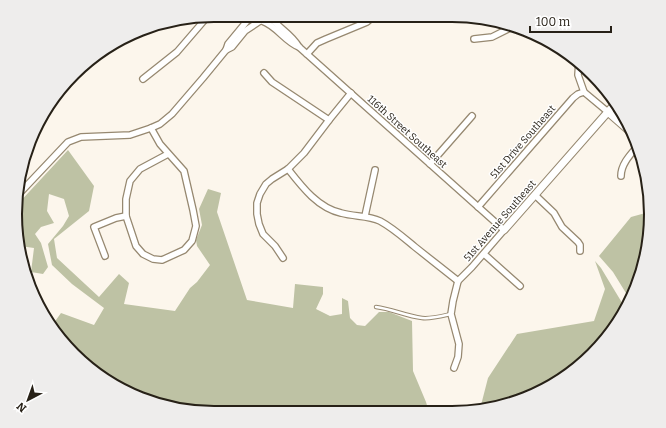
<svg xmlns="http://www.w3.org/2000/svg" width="666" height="428" font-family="Bitter,serif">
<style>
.forest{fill:#bec2a4}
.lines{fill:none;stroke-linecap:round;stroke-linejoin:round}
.service-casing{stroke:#968870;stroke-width:4.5}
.minor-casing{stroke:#968870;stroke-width:8}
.tertiary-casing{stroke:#968870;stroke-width:9}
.service{stroke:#fff;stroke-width:2.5}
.minor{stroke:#fff;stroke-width:5.5}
.tertiary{stroke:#fff;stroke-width:7}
.labels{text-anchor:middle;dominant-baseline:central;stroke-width:3;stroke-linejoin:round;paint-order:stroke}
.street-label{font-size:10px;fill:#272117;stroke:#fff}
.rim{fill:none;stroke:#272117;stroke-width:2}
</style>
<rect width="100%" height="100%" fill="#fcf6ec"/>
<!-- forest -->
<g class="forest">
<polygon points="68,150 94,186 89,211 54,239 57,258 99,297 119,274 129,283 124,304 175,311 190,288 197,282 210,265 197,246 196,240 202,225 199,209 208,189 221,193 217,212 247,300 293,308 295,284 323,287 323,294 316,309 330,316 342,314 342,298 348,301 350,318 357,325 365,326 379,312 389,312 412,321 413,371 426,402 429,412 188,411 138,398 83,364 51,327 61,313 94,325 104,308 72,284 52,265 48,244 63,226 69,216 64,199 49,194 47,211 54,223 41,227 35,234 41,243 48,267 43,274 31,272 34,248 20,246 21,218 17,219 16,206"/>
<polygon points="649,212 641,278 629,298 613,272 599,256 631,217"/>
<polygon points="595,261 601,268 624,306 602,345 540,392 480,409 488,378 517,334 594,321 605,289"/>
</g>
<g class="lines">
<!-- service casing -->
<g class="service-casing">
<path id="service" d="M376 307C392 309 406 316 422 318 431 319 442 316 451 314"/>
</g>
<!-- minor casing -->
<g class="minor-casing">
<g id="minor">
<path d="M268 15C277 27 291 33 299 47L504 230 472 267 458 281 453 301 451 314 459 344 458 357 454 368"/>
<path d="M262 21C277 26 285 42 299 47"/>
<polyline points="474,39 492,37 512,27"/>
<polyline points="226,50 232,47 245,31 260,21"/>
<polyline points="307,54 317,43 326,39 367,22 374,16"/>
<polyline points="579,61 578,75 584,92 608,112"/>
<polyline points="264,73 272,82 329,120"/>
<polyline points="143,79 177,52 208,16"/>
<polyline points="151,128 160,144 184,171 193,210 196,226 192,241 184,250 162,260 153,259 143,254 136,246 126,216 126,199 130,181 140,169 168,154"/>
<polyline points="430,164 472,116"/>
<path d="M288 169C302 187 318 208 341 213 355 217 368 215 380 221 393 228 404 238 415 247 429 258 444 270 458 281"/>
<path d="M621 176C621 165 629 156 636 148"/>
<polyline points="535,195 554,213 562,227 578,242 580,245 580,251"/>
<polyline points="16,197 68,142 81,137 130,135 151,128 160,124 172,114 203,78 226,50 228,44 252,15"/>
<polyline points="478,207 573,98 578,94 584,92"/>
<polyline points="365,216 375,170"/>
<polyline points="484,254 520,286"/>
<polyline points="105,256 94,227 116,218 126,216"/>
<polyline points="283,258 275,246 263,234 259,224 257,214 257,203 260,194 266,184 272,179 288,169 304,153 329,120 351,93"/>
</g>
</g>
<!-- tertiary casing -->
<g class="tertiary-casing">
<g id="tertiary">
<polyline points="608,112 632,133"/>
<polyline points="504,230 614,105"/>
</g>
</g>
<!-- service -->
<use href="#service" class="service"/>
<!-- minor -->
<use href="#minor" class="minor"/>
<!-- tertiary -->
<use href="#tertiary" class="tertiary"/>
</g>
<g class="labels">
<!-- street labels -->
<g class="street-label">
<text transform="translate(407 132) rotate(42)">116th Street Southeast</text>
<text transform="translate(523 142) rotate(-49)">51st Drive Southeast</text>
<text transform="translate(500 221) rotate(-49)">51st Avenue Southeast</text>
</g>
</g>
<!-- crop -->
<path d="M0 0H666V428H0ZM214 22H452A192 192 0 0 1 644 214V214A192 192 0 0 1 452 406H214A192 192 0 0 1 22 214V214A192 192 0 0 1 214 22Z" fill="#eeedec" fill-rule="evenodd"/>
<path class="rim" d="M214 22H452A192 192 0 0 1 644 214V214A192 192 0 0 1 452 406H214A192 192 0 0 1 22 214V214A192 192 0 0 1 214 22Z"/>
<!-- north arrow -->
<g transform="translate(28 400) rotate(221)" stroke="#ffffff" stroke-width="3" paint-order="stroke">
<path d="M0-3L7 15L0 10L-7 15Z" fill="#272117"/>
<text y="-6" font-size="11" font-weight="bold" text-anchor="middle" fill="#272117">N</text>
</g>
<!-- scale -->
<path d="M530 26v6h81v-6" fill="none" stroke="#272117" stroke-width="2"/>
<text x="536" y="26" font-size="12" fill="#272117" stroke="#ffffff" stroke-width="3" paint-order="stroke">100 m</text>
</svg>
